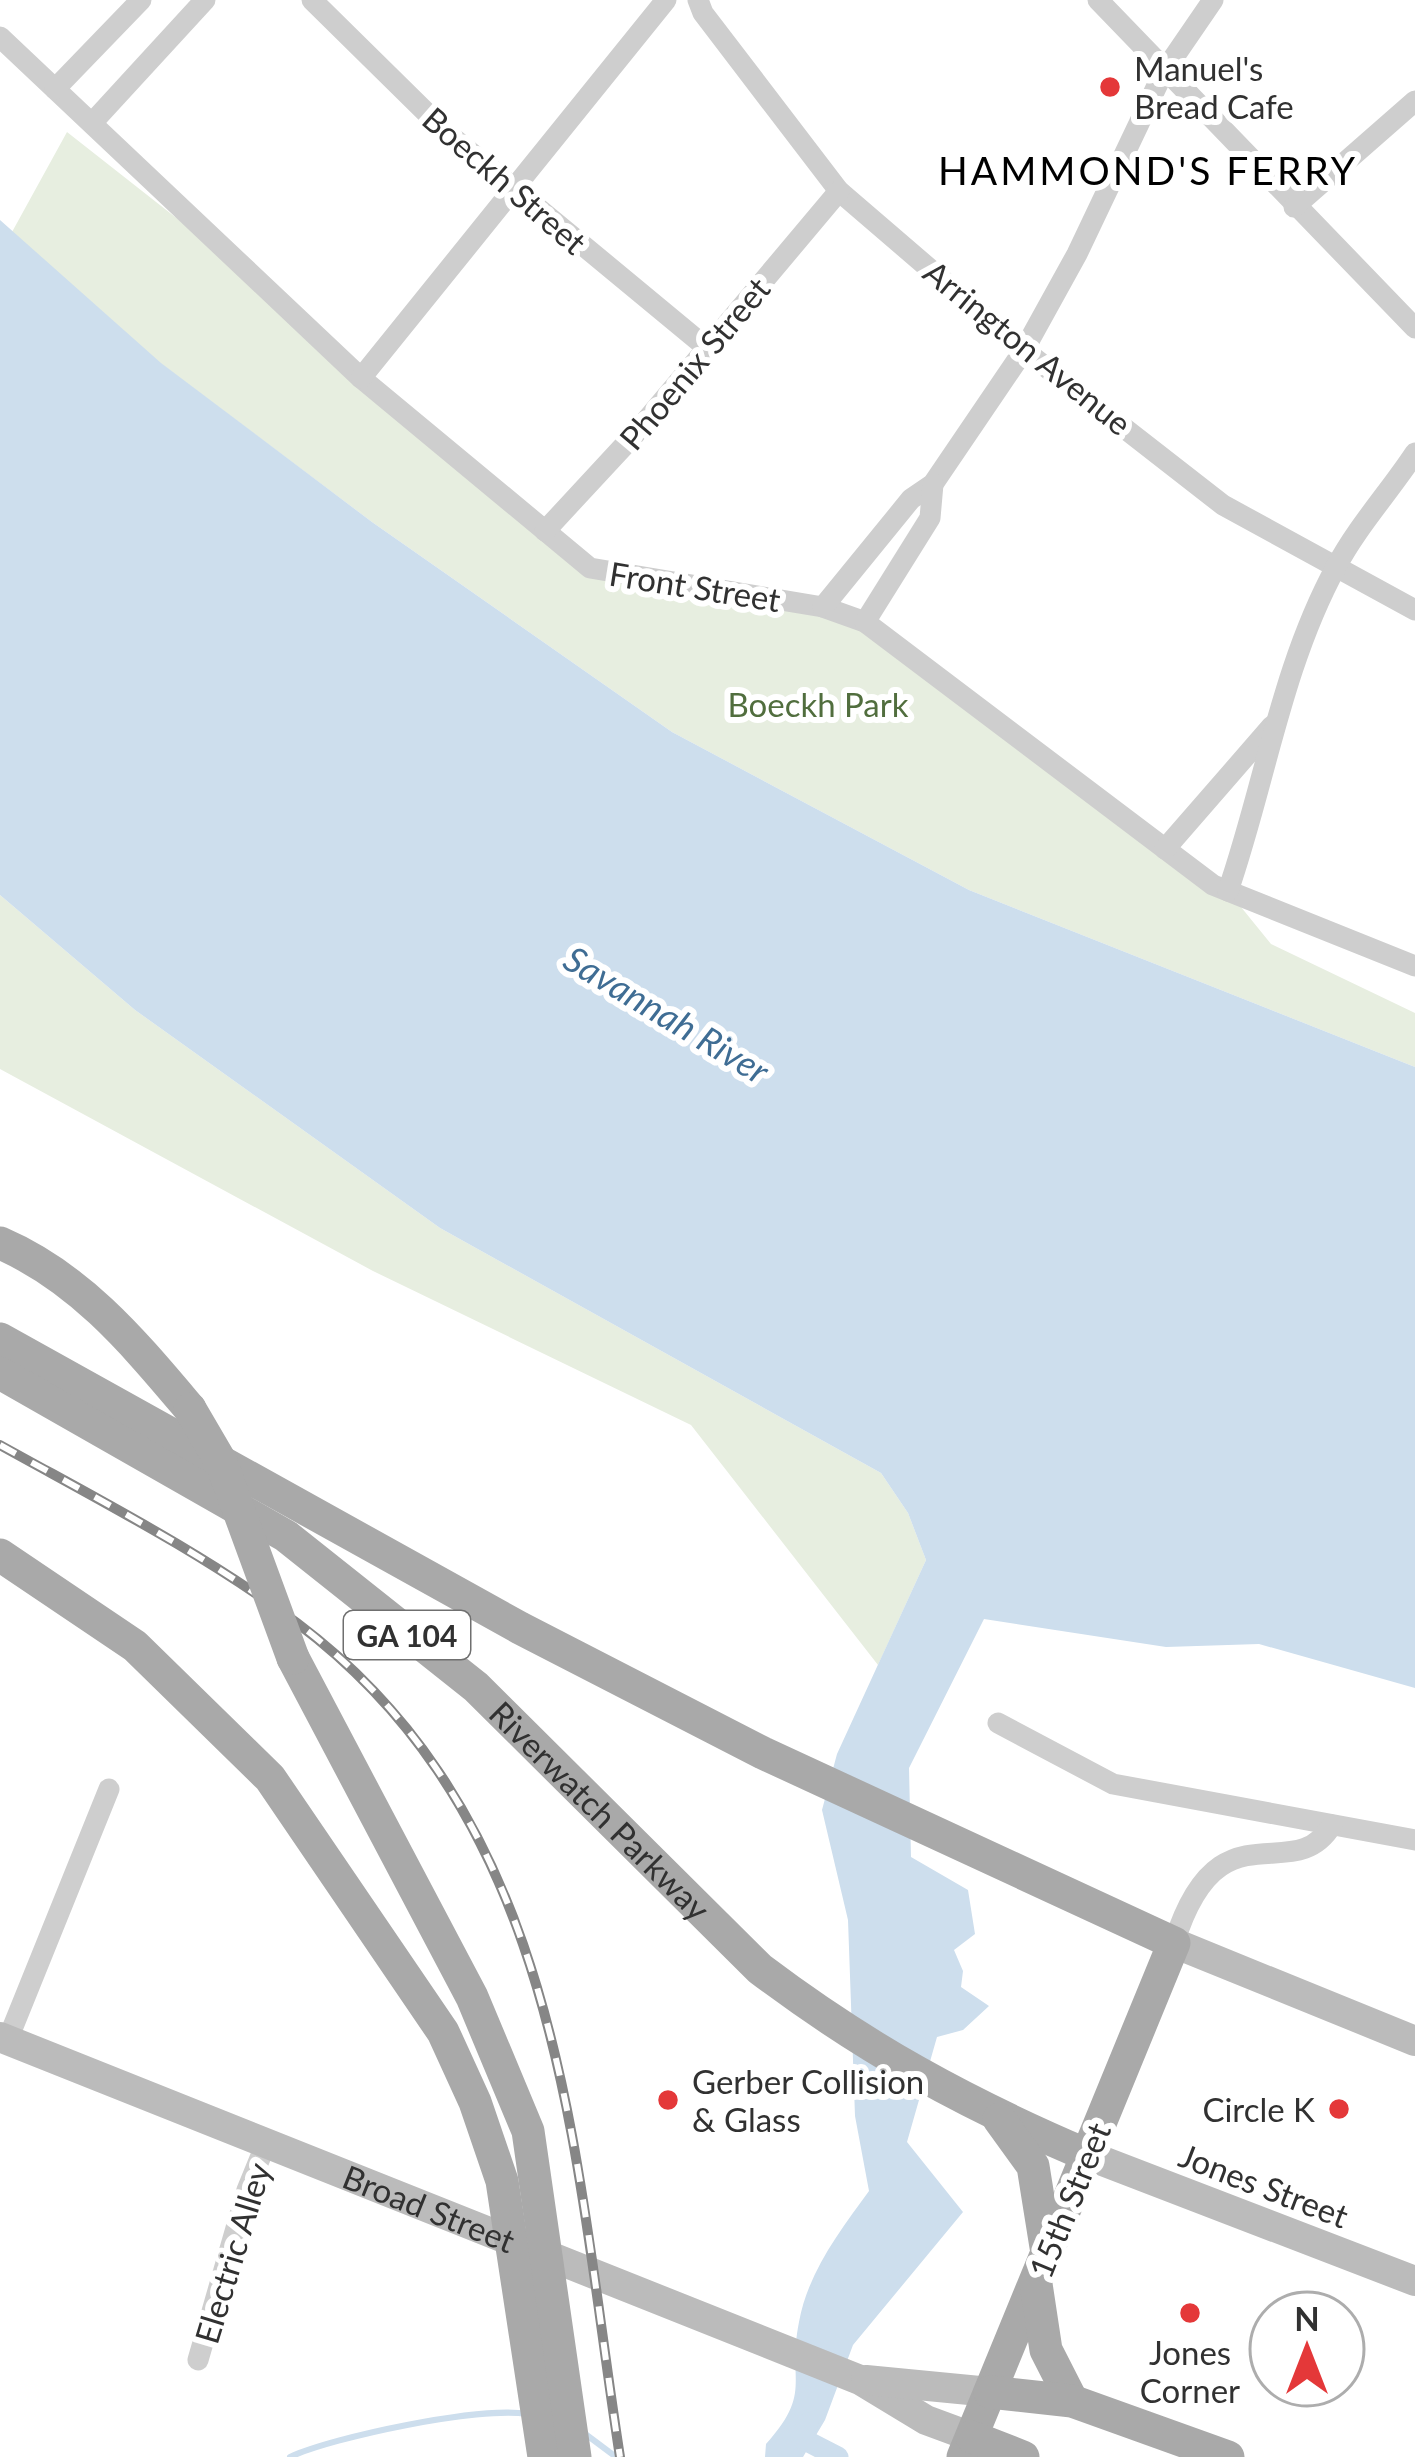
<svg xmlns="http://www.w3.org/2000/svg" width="1415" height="2457" font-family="Lato,sans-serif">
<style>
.green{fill:#e7eee0}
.water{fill:#cddeed}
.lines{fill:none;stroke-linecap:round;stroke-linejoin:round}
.stream{stroke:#cddeed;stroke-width:6}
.canal{stroke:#cddeed;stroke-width:21}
.minor{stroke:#cecece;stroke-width:21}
.secondary{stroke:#bbb;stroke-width:30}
.primary{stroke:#a9a9a9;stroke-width:33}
.rail-casing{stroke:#868686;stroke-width:10}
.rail{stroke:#fff;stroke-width:6;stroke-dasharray:18;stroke-linecap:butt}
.primary-bridge{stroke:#a9a9a9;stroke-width:33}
.poi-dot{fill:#e43839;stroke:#fff;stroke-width:4.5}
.labels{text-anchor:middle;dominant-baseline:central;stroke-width:12;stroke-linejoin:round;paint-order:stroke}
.shield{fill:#fff;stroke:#6f6f6f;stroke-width:3}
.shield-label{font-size:30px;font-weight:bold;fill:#313131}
.poi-label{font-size:33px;fill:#313131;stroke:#fff;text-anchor:start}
.street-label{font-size:33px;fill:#313131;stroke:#fff}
.park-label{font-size:33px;fill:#516e3e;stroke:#fff}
.water-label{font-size:36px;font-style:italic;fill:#3f6d94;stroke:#fff}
.quarter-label{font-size:39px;letter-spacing:3px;fill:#000;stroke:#fff}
</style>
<rect width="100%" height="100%" fill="#fff"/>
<!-- green -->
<g class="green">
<polygon points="67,132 282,301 590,568 847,615 1228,891 1271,944 1415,1013 1415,1067 969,890 672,732 372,522 160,363 12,232"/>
<polygon points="0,895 135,1010 440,1228 881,1473 908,1513 926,1560 878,1665 691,1425 373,1271 0,1069"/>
</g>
<!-- water -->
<path class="water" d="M0 220 161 363 372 522 672 732 969 890 1415 1067V1688L1259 1644 1166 1647 984 1619 909 1768 911 1857 968 1890 975 1934 954 1950 963 1971 961 1987 989 2006 963 2030 937 2037 907 2142 963 2212 853 2345 825 2420 803 2457H765L766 2444C813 2392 787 2382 799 2322 808 2272 840 2231 869 2191L855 2116 848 1920 822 1810 837 1754 926 1560 908 1513 881 1473 440 1228 135 1010 0 895Z"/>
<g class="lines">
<!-- stream -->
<g class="stream">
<polyline points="584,2433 616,2457"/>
<path d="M290 2457C333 2437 480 2406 527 2414"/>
</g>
<!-- canal -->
<polyline class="canal" points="808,2423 801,2438 838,2457"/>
<!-- minor -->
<g class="minor">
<polyline points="312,0 446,132 707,348"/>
<polyline points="698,0 703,13 839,191 1024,350 1223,505 1415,610"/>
<polyline points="1098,0 1415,328"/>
<polyline points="0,37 361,378 590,568 823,607 865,622 1213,885 1415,966"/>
<polyline points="55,89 141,0"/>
<polyline points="92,123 205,0"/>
<polyline points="1294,207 1415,101"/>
<polyline points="361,378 666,0"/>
<polyline points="545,531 634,435 839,191"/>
<polyline points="823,607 911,499 933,484 1024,350 1077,254 1163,73 1213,0"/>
<polyline points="865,622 930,518 933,484"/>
<polyline points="1165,849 1272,726"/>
<path d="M1228 891C1265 784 1281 668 1336 567 1357 527 1390 491 1415 453"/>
<polyline points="998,1723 1113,1784 1415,1840"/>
<path d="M1174 1943C1219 1799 1292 1890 1332 1825"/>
<polyline points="8,2039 109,1789"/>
<polyline points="198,2360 247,2190 265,2146"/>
</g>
<!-- secondary -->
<g class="secondary">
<polyline points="1174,1943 1415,2041"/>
<path id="s1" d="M0 2037 860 2380 926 2420 972 2437"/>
<polyline points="1087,2155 1415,2281"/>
<polyline points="866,2380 990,2392"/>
</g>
<!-- primary -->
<g class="primary">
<path d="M0 1243C81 1278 134 1343 190 1409"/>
<polyline points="0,1339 520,1628 763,1753 1174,1943 963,2457"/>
<path id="s2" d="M0 1373 286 1536 476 1687 760 1969C866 2049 965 2103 1087 2155"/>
<polyline points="0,1555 135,1646 270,1778 443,2032 475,2102 502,2181 544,2457"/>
<polyline points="293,1658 472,1997 528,2131 575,2457"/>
<polyline points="999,2119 1033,2166 1046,2247"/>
<polyline points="1036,2284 1046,2350 1072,2401"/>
<polyline points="990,2392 1072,2401 1228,2457"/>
<polyline points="972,2437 1023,2457"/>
</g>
<!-- rail casing -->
<g class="rail-casing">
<path id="rail" d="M0 1445C101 1501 205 1554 297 1623 565 1824 573 2156 620 2457"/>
</g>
<!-- rail -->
<use href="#rail" class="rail"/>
<!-- primary-bridge -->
<polyline class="primary-bridge" points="190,1409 221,1462 293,1658"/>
</g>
<!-- markers -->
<g class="poi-dot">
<circle cx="1110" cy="87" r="12"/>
<circle cx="668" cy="2100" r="12"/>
<circle cx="1339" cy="2109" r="12"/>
<circle cx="1190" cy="2313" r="12"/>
</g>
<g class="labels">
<!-- shield labels -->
<rect class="shield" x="344" y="1611" width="126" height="48" rx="9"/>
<g class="shield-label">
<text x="407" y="1635">GA 104</text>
</g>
<!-- poi labels -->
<g class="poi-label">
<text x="1134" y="68">Manuel's<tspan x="1134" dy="38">Bread Cafe</tspan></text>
<text x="692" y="2081">Gerber Collision<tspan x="692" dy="38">&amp; Glass</tspan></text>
<text x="1315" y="2109" text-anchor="end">Circle K</text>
<text x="1190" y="2352" text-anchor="middle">Jones<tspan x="1190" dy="38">Corner</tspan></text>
</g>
<!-- street labels -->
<g class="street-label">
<text transform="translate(505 180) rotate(41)">Boeckh Street</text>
<text transform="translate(1028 347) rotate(39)">Arrington Avenue</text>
<text transform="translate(694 363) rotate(-50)">Phoenix Street</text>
<text transform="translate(695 586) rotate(9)">Front Street</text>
<text stroke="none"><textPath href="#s2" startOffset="747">Riverwatch Parkway</textPath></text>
<text transform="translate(1264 2185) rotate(21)">Jones Street</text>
<text transform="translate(1069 2200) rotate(-68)">15th Street</text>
<text stroke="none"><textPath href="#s1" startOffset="462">Broad Street</textPath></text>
<text transform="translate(232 2253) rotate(-73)">Electric Alley</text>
</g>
<!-- park labels -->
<g class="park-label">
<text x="818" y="704">Boeckh Park</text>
</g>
<!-- water labels -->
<g class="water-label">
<text transform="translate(667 1014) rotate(31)">Savannah River</text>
</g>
<!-- quarter labels -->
<g class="quarter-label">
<text x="1148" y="170">HAMMOND'S FERRY</text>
</g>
</g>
<!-- north arrow -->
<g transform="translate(1307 2349)"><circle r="57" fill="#ffffff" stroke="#adadad" stroke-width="3"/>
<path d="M0-9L21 45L0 30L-21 45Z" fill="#e43839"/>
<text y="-18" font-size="33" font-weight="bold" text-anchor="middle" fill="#313131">N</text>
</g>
</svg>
